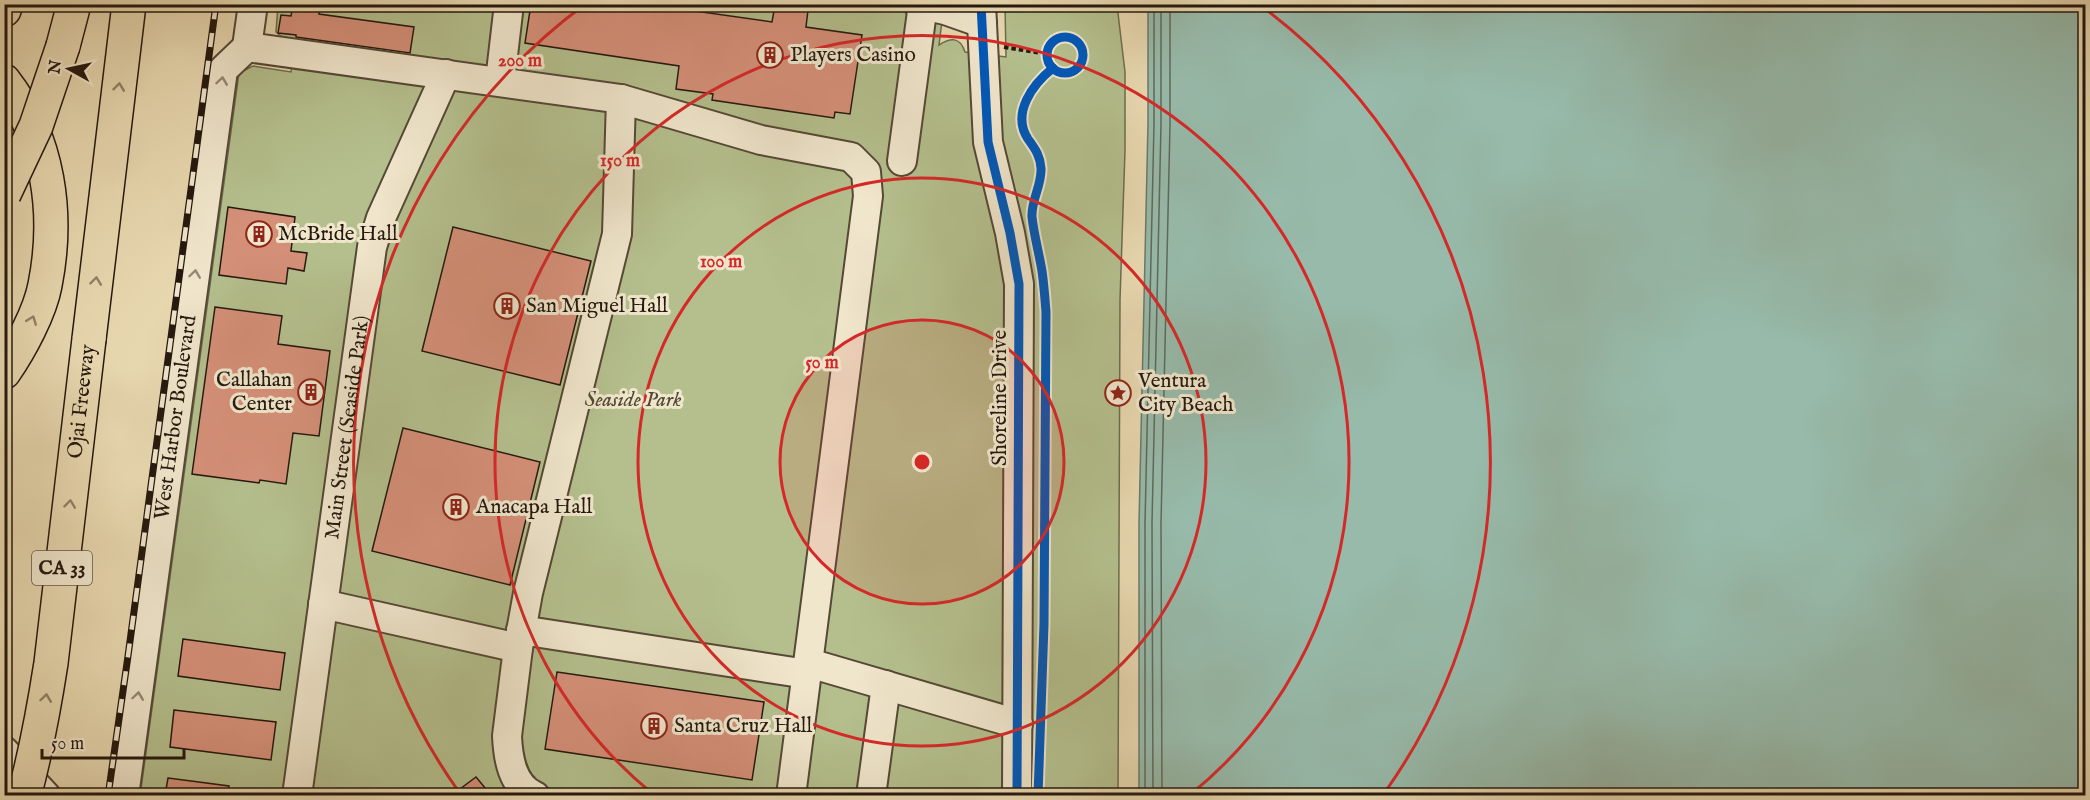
<svg xmlns="http://www.w3.org/2000/svg" width="2090" height="800" font-family="'IM FELL English',serif">
<style>
.green{fill:#b4bf8d;stroke:#6c6c4e;stroke-width:1.5}
.water{fill:#97baaa;stroke:#69796c;stroke-width:1.5}
.lines{fill:none;stroke-linecap:round;stroke-linejoin:round}
.shore{stroke:#5e695c;stroke-width:1.5}
.building{fill:#d59079;stroke:#24180e;stroke-width:1.5}
.minor-casing{stroke:#554836;stroke-width:32}
.highway-casing{stroke:#24180e;stroke-width:36}
.path{stroke:#24180e;stroke-width:4;stroke-dasharray:4.5 3;stroke-linecap:butt}
.minor{stroke:#f0e6cc;stroke-width:28}
.highway{stroke:#e8d8b0;stroke-width:33}
.rail-casing{stroke:#24180e;stroke-width:7}
.rail{stroke:#f0e6cc;stroke-width:4.5;stroke-dasharray:14;stroke-linecap:butt}
.highway-bridge-casing{stroke:#24180e;stroke-width:36;stroke-linecap:butt}
.highway-bridge{stroke:#e8d8b0;stroke-width:33}
.cycleway-casing{stroke:#f0e6cc;stroke-width:13}
.cycleway{stroke:#0057b8;stroke-width:9}
.oneway{stroke:#948976}
.oneway2{stroke:#908267}
.ring{fill:none;stroke:#d62828;stroke-width:3}
.labels{text-anchor:middle;dominant-baseline:central;stroke-width:6;stroke-linejoin:round;paint-order:stroke}
.shield{fill:#f0e6cc;stroke:#615647;stroke-width:1.5}
.shield-label{font-size:20px;font-weight:bold;fill:#24180e}
.poi-label{font-size:21px;fill:#24180e;stroke:#f0e6cc;text-anchor:start}
.street-label{font-size:21px;fill:#24180e;stroke:#f0e6cc}
.park-label{font-size:21px;font-style:italic;fill:#4f4a34;stroke:#f0e6cc}
.centre{fill:#d62828;stroke:#f0e6cc;stroke-width:3}
.ring-label{font-size:18px;text-anchor:middle;font-weight:bold;fill:#d62828;stroke:#f0e6cc;stroke-width:6;stroke-linejoin:round;paint-order:stroke}
</style>
<rect width="100%" height="100%" fill="#e8d8b0"/>
<filter id="stains"><feTurbulence type="fractalNoise" baseFrequency=".00333" numOctaves="4"/><feColorMatrix values="0 0 0 0 .2 0 0 0 0 .09 0 0 0 0 .02 0 0 0 .5 -.17"/></filter>
<radialGradient id="worn" r=".72"><stop offset=".6" stop-color="#630" stop-opacity="0"/><stop offset="1" stop-color="#630" stop-opacity=".3"/></radialGradient>
<!-- green -->
<path class="green" d="M278 5H944L939 45C950 38 960 36 965 52L1006 57 1005 5H1117L1125 72V150L1120 300 1118 795 140 796 239 73 253 66 291 72 294 47 276 32Z"/>
<!-- water -->
<polygon class="water" points="1148,5 2085,5 2085,795 1139,795 1139,523 1148,124"/>
<g class="lines">
<!-- shore -->
<g class="shore">
<polyline points="1145,796 1145,523 1154,124 1154,4"/>
<polyline points="1153,796 1152,523 1161,124 1161,4"/>
<polyline points="1162,796 1161,523 1170,125 1170,4"/>
</g>
</g>
<!-- building -->
<g class="building">
<polygon points="293,4 320,4 319,14 414,27 410,53 296,37 296,35 278,33 281,15 291,16"/>
<polygon points="531,4 631,4 670,10 670,9 687,11 688,10 772,22 775,5 808,10 806,27 862,35 850,114 835,112 834,118 712,100 713,94 676,89 679,66 525,43"/>
<polygon points="228,207 295,217 291,251 307,253 304,271 288,268 286,284 219,275"/>
<polygon points="453,227 591,261 560,385 422,351"/>
<polygon points="215,307 282,316 278,344 330,351 319,436 293,433 286,484 260,480 259,483 192,474"/>
<polygon points="403,428 540,462 510,585 372,551"/>
<polygon points="183,639 285,653 280,690 178,676"/>
<polygon points="557,672 764,702 752,780 545,749"/>
<polygon points="174,710 276,722 271,760 170,747"/>
<polygon points="476,777 491,795 452,795"/>
<polygon points="168,778 229,786 228,795 165,795"/>
</g>
<g class="lines">
<!-- minor casing -->
<g class="minor-casing">
<g id="minor">
<polyline points="918,4 945,10 982,23"/>
<polyline points="981,4 988,142 1010,233 1019,284 1017,796"/>
<polyline points="247,47 621,99 761,140 851,157 866,172 868,196 791,796"/>
<polyline points="247,47 253,4"/>
<polyline points="500,81 509,4"/>
<polyline points="902,161 923,4"/>
<polyline points="323,604 518,648"/>
<polyline points="521,630 807,674"/>
<polyline points="809,663 1018,724"/>
<polyline points="4,751 46,796"/>
<path id="s1" d="M124 796 223 70 247 47"/>
<path id="s2" d="M297 796 372 247 381 218 446 74"/>
<path d="M535 796C512 786 508 758 507 736L518 648 528 593 617 234 621 99"/>
<polyline points="871,796 886,685"/>
</g>
</g>
<!-- highway casing -->
<g class="highway-casing">
<g id="highway">
<polyline points="4,10 6,4"/>
<polyline points="63,46 74,4"/>
<path d="M4 81C49 139 59 214 45 285 40 312 20 349 4 372"/>
<polyline points="89,339 129,4"/>
</g>
</g>
<!-- path -->
<polyline class="path" points="1004,47 1047,54"/>
<!-- minor -->
<use href="#minor" class="minor"/>
<!-- highway -->
<use href="#highway" class="highway"/>
<!-- rail casing -->
<g class="rail-casing">
<polyline id="rail" points="108,796 128,656 216,4"/>
</g>
<!-- rail -->
<use href="#rail" class="rail"/>
<!-- highway-bridge casing -->
<g class="highway-bridge-casing">
<g id="highway-bridge">
<polyline points="4,194 36,126 63,46"/>
<path id="s3" d="M24 796C36 752 44 708 51 663L89 339"/>
</g>
</g>
<!-- highway-bridge -->
<use href="#highway-bridge" class="highway-bridge"/>
<!-- cycleway casing -->
<g class="cycleway-casing">
<g id="cycleway">
<polyline points="981,4 988,142 1010,233 1019,284 1017,796"/>
<circle cx="1065" cy="55" r="18"/>
<path d="M1038 796 1044 624 1046 312C1045 299 1044 285 1042 271 1039 253 1034 235 1032 217 1031 200 1042 185 1041 168 1040 155 1035 149 1028 139 1011 113 1033 84 1053 68"/>
</g>
</g>
<!-- cycleway -->
<use href="#cycleway" class="cycleway"/>
</g>
<!-- one-way arrows -->
<defs><path id="oneway-chevron" d="M-2-3.5L2.5 0L-2 3.5" fill="none" stroke-width="1.6" stroke-linecap="round" stroke-linejoin="round" transform="scale(1.5)"/></defs>
<g class="oneway">
<use href="#oneway-chevron" transform="translate(222 81) rotate(-82)"/>
<use href="#oneway-chevron" transform="translate(195 274) rotate(-82)"/>
<use href="#oneway-chevron" transform="translate(138 696) rotate(-82)"/>
</g>
<g class="oneway2">
<use href="#oneway-chevron" transform="translate(119 87) rotate(-83)"/>
<use href="#oneway-chevron" transform="translate(96 281) rotate(-83)"/>
<use href="#oneway-chevron" transform="translate(32 320) rotate(-69)"/>
<use href="#oneway-chevron" transform="translate(70 504) rotate(-83)"/>
<use href="#oneway-chevron" transform="translate(46 698) rotate(-82)"/>
</g>
<!-- distance rings -->
<circle cx="922" cy="462" r="142" fill="#d62828" fill-opacity=".12"/>
<g class="ring">
<circle cx="922" cy="462" r="142"/>
<circle cx="922" cy="462" r="284"/>
<path d="M653 794A427 427 0 1 1 1191 794"/>
<path d="M459 792A569 569 0 0 1 584 5M1260 5A569 569 0 0 1 1385 792"/>
</g>
<!-- icons -->
<defs>
<g id="building-ring" transform="scale(1.35)"><circle r="9.5" fill="#f0e6cc" stroke="#8f2418" stroke-width="1.5"/><path d="M-4-6H4V6H1V3H-1V6H-4ZM-2.5-4.3h1.7v1.8h-1.7ZM.8-4.3h1.7v1.8H.8ZM-2.5-1h1.7V.8h-1.7ZM.8-1h1.7V.8H.8Z" fill="#8f2418"/></g>
<g id="sight-ring" transform="scale(1.35)"><circle r="9.5" fill="#f0e6cc" stroke="#8f2418" stroke-width="1.5"/><path d="M0-6L1.8-2.2L6-1.7L2.9 1.2L3.7 5.4L0 3.3L-3.7 5.4L-2.9 1.2L-6-1.7L-1.8-2.2Z" fill="#8f2418"/></g>
</defs>
<g fill-rule="evenodd">
<use href="#building-ring" x="770" y="55"/>
<use href="#building-ring" x="259" y="234"/>
<use href="#building-ring" x="507" y="306"/>
<use href="#building-ring" x="311" y="392"/>
<use href="#sight-ring" x="1118" y="393"/>
<use href="#building-ring" x="456" y="507"/>
<use href="#building-ring" x="654" y="726"/>
</g>
<g class="labels">
<!-- shield labels -->
<rect class="shield" x="32" y="551" width="60" height="34" rx="4.5"/>
<g class="shield-label">
<text x="62" y="568">CA 33</text>
</g>
<!-- poi labels -->
<g class="poi-label">
<text x="790" y="55">Players Casino</text>
<text x="278" y="234">McBride Hall</text>
<text x="526" y="306">San Miguel Hall</text>
<text x="292" y="380" text-anchor="end">Callahan<tspan x="292" dy="24">Center</tspan></text>
<text x="1138" y="381">Ventura<tspan x="1138" dy="24">City Beach</tspan></text>
<text x="476" y="507">Anacapa Hall</text>
<text x="674" y="726">Santa Cruz Hall</text>
</g>
<!-- street labels -->
<g class="street-label">
<text transform="translate(1000 398) rotate(-90)">Shoreline Drive</text>
<text stroke="none"><textPath href="#s3" startOffset="399">Ojai Freeway</textPath></text>
<text stroke="none"><textPath href="#s1" startOffset="382">West Harbor Boulevard</textPath></text>
<text stroke="none"><textPath href="#s2" startOffset="372">Main Street (Seaside Park)</textPath></text>
</g>
<!-- park labels -->
<g class="park-label">
<text x="633" y="400">Seaside Park</text>
</g>
</g>
<circle cx="922" cy="462" r="9" class="centre"/>
<g class="ring-label">
<text x="520" y="66">200 m</text>
<text x="620" y="166">150 m</text>
<text x="721" y="267">100 m</text>
<text x="822" y="368">50 m</text>
</g>
<!-- margin -->
<rect width="2090" height="800" fill="none" stroke="#e8d8b0" stroke-width="24"/>
<rect x="6" y="6" width="2078" height="788" fill="none" stroke="#24180e" stroke-width="3"/>
<rect x="12" y="12" width="2066" height="776" fill="none" stroke="#24180e" stroke-width="1.5"/>
<!-- north arrow -->
<g transform="translate(69 69) rotate(278)" stroke="#f0e6cc" stroke-width="4.5" paint-order="stroke">
<path d="M0-4.5L10 22L0 15L-10 22Z" fill="#24180e"/>
<text y="-9" font-size="16" font-weight="bold" text-anchor="middle" fill="#24180e">N</text>
</g>
<!-- scale -->
<path d="M42 749v9h142v-9" fill="none" stroke="#24180e" stroke-width="3"/>
<text x="51" y="749" font-size="18" fill="#24180e" stroke="#f0e6cc" stroke-width="4.5" paint-order="stroke">50 m</text>
<rect width="100%" height="100%" filter="url(#stains)"/>
<rect width="100%" height="100%" fill="url(#worn)"/>
</svg>
